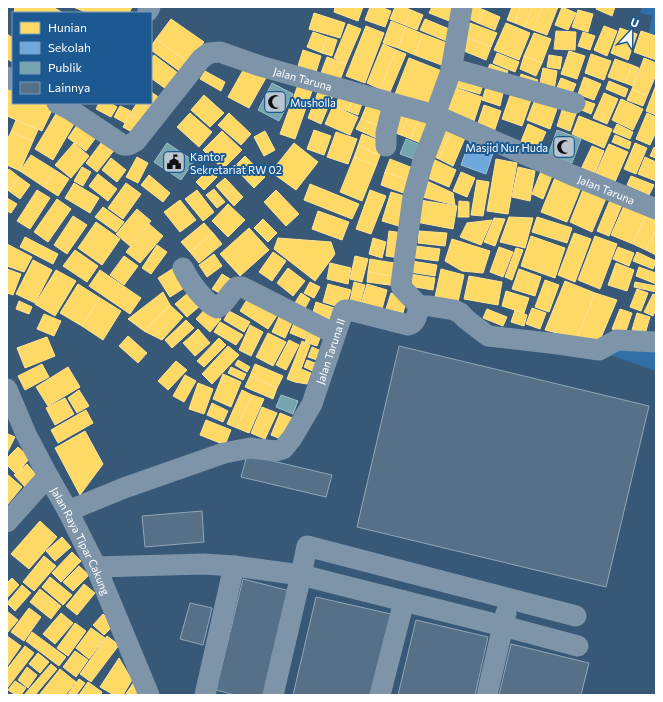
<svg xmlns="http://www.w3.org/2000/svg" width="663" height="702" font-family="Commissioner,sans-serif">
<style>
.green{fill:#306fa7}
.homes{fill:#ffd966;stroke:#ffe494}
.schools{fill:#6fa8dc;stroke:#9ac2e6}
.public{fill:#76a5af;stroke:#9fc0c7}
.building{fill:#557087;stroke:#93a6b7}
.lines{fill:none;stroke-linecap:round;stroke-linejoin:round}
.minor{stroke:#7e95a9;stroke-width:21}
.labels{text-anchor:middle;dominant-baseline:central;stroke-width:4;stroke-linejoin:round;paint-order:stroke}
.street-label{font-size:11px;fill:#fff;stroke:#1c5991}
.poi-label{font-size:11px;fill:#fff;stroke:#1c5991;text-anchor:start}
</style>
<rect width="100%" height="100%" fill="#375876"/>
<!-- green -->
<g class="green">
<polygon points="642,7 656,7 656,35 649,33 652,16 640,13"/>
<polygon points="621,343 656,346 656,371 604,353"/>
</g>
<!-- homes -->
<g class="homes">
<polygon points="15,7 53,7 63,13 14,13"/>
<polygon points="73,7 132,7 129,13 88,13"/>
<polygon points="335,7 363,7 358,21 334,12"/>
<polygon points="370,7 381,7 391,11 385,27 365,20"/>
<polygon points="395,7 404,7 411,10 405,25 390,19"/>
<polygon points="432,7 457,7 452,22 429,13"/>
<polygon points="471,7 476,7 484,10 478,23 467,18"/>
<polygon points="512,7 520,7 515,23 507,20"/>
<polygon points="520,7 532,7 525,27 515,23"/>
<polygon points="532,7 542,7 533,30 525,27"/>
<polygon points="542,7 558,7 547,35 533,30"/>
<polygon points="562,7 576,13 568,30 555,25"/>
<polygon points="597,7 615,7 612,16 596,9"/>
<polygon points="411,10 423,15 417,30 405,25"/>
<polygon points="484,10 500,17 495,30 478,23"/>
<polygon points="578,10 593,14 588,32 572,27"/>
<polygon points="314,13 345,23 340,38 309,29"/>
<polygon points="171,19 204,42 189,63 156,39"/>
<polygon points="425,19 454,31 449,42 420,30"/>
<polygon points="391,21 406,27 398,48 383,43"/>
<polygon points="470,23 497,33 491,47 464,36"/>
<polygon points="506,23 530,33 519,60 494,50"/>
<polygon points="348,24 361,29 346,64 334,58"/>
<polygon points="366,26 384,33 365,83 346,76"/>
<polygon points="604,26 617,31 607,56 594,50"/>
<polygon points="406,27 423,34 415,55 398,48"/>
<polygon points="620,28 637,34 628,60 611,53"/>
<polygon points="556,31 576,32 575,50 554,49"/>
<polygon points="641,31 656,36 656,60 634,52"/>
<polygon points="313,32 327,37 322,53 307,47"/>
<polygon points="583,32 595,36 590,50 578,46"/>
<polygon points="534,33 551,39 542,63 524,56"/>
<polygon points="7,34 13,38 13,62 7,59"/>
<polygon points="423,34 452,45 444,66 415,55"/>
<polygon points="464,36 491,47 486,60 459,49"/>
<polygon points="327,37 337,40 332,56 322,53"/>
<polygon points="156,39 189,63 182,73 151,50 151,46"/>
<polygon points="383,44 396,50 380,89 367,83"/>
<polygon points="303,50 321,56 316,72 298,66"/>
<polygon points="396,50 406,54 390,92 380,89"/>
<polygon points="569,51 585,56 577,79 561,74"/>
<polygon points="497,53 519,62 515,72 493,63"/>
<polygon points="591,54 611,61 604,80 585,73"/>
<polygon points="154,55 178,73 166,89 151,78 151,59"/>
<polygon points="549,55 562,57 560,69 547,67"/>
<polygon points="524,56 542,63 536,76 520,69"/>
<polygon points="327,57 346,64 340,80 321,73"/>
<polygon points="409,58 447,73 434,109 395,94"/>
<polygon points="644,58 656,63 656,75 647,96 632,89"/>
<polygon points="615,59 632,65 625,83 608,77"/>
<polygon points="490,64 508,71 503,82 485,75"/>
<polygon points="246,65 267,76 249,108 228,97"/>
<polygon points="632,65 639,68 633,86 625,83"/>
<polygon points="543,68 557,71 554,91 539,88"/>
<polygon points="205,71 225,82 221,91 200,79"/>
<polygon points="521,74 538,80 535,86 519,80"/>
<polygon points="460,75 484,82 480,94 456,87"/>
<polygon points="584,77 601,84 594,100 578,94"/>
<polygon points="561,78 576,84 570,98 555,92"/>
<polygon points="7,79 13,82 13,103 53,103 55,104 42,131 7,116"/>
<polygon points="609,81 628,89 625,97 606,89"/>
<polygon points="487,84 504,89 500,106 482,100"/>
<polygon points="298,85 312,91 295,139 280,134"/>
<polygon points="656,85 656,115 646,111"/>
<polygon points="320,87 334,93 321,124 308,118"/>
<polygon points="453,87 482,97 473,124 444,114"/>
<polygon points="632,89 647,96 643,106 627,100"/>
<polygon points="512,90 532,97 522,126 502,119"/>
<polygon points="151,92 163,100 156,111 144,103 151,103"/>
<polygon points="341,92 353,97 348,111 335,107"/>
<polygon points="604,93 618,99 607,124 593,118"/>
<polygon points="537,94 559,103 550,129 527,120"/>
<polygon points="204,95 224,113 210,127 191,110"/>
<polygon points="353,97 363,101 358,115 348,111"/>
<polygon points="621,99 643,109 633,130 612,120"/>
<polygon points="583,100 595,104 591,114 579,109"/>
<polygon points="368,102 388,111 384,128 361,119"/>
<polygon points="99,103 110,103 117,107 111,117 96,109"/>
<polygon points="137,103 142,103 154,110 146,123 130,114"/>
<polygon points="564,104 578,108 570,131 557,126"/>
<polygon points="484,105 501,111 493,135 476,129"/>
<polygon points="120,106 131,111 125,123 114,117"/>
<polygon points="333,106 358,117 350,135 325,124"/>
<polygon points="60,107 78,117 53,160 35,149"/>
<polygon points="398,107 410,111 401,135 389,131"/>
<polygon points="410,111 420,115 411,139 401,135"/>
<polygon points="190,113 212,132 199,147 177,127"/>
<polygon points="229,113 251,134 241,145 218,125"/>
<polygon points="647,113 656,117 656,132 650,145 636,139"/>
<polygon points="130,114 146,123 139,136 123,127"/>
<polygon points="420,115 435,121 425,145 411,139"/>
<polygon points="579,116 612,129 604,148 572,134"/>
<polygon points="81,119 100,132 86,151 68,138"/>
<polygon points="361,119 384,128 383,141 356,129"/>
<polygon points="16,120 38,130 33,141 11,132"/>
<polygon points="528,124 546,132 537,152 520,144"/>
<polygon points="617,124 633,132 630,139 613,132"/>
<polygon points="442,127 451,131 439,159 430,155"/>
<polygon points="314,130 331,136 324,155 307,149"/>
<polygon points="222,131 242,150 223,169 203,150"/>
<polygon points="265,131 275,150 264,156 254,137"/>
<polygon points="451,131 465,138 453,166 439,159"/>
<polygon points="11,132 33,141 20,171 7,165 7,140"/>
<polygon points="336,132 357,139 348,164 327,157"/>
<polygon points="362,134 385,143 380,155 358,146"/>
<polygon points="107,135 119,144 97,172 86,163"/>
<polygon points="615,135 631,142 629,149 612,142"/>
<polygon points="74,143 89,156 71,178 55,165"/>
<polygon points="294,143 318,162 296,190 271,172"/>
<polygon points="635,143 647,148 636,174 624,169"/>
<polygon points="609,144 628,152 614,184 595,175"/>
<polygon points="358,146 380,155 376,166 354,157"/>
<polygon points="592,146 604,151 594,175 581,169"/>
<polygon points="654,147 656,148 656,158 650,156"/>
<polygon points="31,155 55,170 44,187 20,171"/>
<polygon points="245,156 265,177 254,188 234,167"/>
<polygon points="137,157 148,163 138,183 126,177"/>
<polygon points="354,157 376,166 362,201 340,192"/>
<polygon points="645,157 656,162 656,181 638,174"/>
<polygon points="111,158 126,170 117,182 102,170"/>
<polygon points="390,159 418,170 414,182 385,172"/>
<polygon points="433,159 456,170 449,187 425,177"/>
<polygon points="496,159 517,163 508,214 487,211"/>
<polygon points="82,167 91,172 83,186 74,181"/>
<polygon points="518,167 535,171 530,201 512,197"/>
<polygon points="9,169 19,177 9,191 7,189 7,172"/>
<polygon points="55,170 69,179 58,196 44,187"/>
<polygon points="208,170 217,177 204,190 196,182"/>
<polygon points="541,171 552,176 543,199 532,194"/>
<polygon points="385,172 414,182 409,195 381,185"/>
<polygon points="461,172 475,178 467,197 453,191"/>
<polygon points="98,174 117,189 108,201 89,186"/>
<polygon points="149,175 170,193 163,202 141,185"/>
<polygon points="556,175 582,185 567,222 541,212"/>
<polygon points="631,176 654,185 649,195 627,185"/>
<polygon points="19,177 30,185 20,199 9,191"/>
<polygon points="225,178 243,197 234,206 216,186"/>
<polygon points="477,180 489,182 483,216 471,215"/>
<polygon points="427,181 453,193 455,205 422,197"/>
<polygon points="74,183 99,198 90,213 65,198"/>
<polygon points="126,183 141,194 123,219 108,208"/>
<polygon points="310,184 359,204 352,219 304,200"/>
<polygon points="584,187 607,196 592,232 570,222"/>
<polygon points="214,189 225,202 217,208 206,195"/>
<polygon points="37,190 50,198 30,229 17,221"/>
<polygon points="197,190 214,212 203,221 185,199"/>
<polygon points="276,190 299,214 286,226 264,202"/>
<polygon points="370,190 386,196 371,234 356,229"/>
<polygon points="391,192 411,198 402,227 382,221"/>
<polygon points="612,195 624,200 609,236 597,231"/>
<polygon points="7,198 17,204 11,213 7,211"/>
<polygon points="57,199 71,209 48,242 34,232"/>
<polygon points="180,200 196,220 180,232 164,212"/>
<polygon points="420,200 457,206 453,229 416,222"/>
<polygon points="459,201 469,202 469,217 458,217"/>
<polygon points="626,201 648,211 633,244 611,235"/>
<polygon points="228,204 245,220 228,237 212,221"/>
<polygon points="103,207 124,222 116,232 95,217"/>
<polygon points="137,209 151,221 130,246 116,234"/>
<polygon points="318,211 349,222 342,240 312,229"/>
<polygon points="648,211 656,214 656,230 646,250 633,244"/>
<polygon points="73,216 87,225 67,254 54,245"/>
<polygon points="509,217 533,218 525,248 500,242"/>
<polygon points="537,217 572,228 567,243 532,232"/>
<polygon points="494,218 505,219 495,246 484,242"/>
<polygon points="263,219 277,233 268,242 254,228"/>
<polygon points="492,220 481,245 460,237 467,223"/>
<polygon points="96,222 120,239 102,265 78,248"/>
<polygon points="204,223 213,233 190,252 181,242"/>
<polygon points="149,224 163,236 140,263 126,252"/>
<polygon points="249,228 269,250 240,276 220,254"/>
<polygon points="656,230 656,255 646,250"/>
<polygon points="389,231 403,233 400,258 386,256"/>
<polygon points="419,231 447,233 445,246 418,243"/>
<polygon points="213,233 222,244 199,263 190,252"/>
<polygon points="574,233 591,239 575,282 558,275"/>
<polygon points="531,236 565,248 555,278 521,266"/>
<polygon points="595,236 617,244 600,289 578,280"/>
<polygon points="25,237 58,254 53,264 20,247"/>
<polygon points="278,238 331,242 335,254 315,281 274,249"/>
<polygon points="373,238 386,242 382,258 369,254"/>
<polygon points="452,239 490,251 483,273 462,271 445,261"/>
<polygon points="7,244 32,257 24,272 7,266"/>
<polygon points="157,245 167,252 151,274 142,268"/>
<polygon points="416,246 440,249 438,261 415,258"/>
<polygon points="499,247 513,252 503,277 490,272"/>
<polygon points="618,247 634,253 629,266 613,259"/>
<polygon points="516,248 523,250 512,280 505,277"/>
<polygon points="75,250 98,266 87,282 63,266"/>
<polygon points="273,252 286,261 272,281 259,272"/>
<polygon points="637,252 656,261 653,269 633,261"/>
<polygon points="214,254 222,266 207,277 199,265"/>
<polygon points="124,256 138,266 124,285 110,275"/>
<polygon points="355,256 368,259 362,282 350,279"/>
<polygon points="370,259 400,264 398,277 368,272"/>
<polygon points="33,260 52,270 35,303 16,294"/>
<polygon points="412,261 437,265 435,276 410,272"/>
<polygon points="330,263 351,268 348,284 327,279"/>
<polygon points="616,263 634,270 627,291 608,285"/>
<polygon points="177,266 189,285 170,297 158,278"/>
<polygon points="639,267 656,273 656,284 636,276"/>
<polygon points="288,268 305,281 293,296 277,283"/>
<polygon points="7,269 21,274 13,295 7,293"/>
<polygon points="441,269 464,275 458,302 435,297"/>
<polygon points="519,269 541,277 535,296 512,289"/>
<polygon points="56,270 76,281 55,316 35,304"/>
<polygon points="100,270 141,298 130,314 89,286"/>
<polygon points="368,272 398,277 397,286 367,282"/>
<polygon points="222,274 238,284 225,296 212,289"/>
<polygon points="410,274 435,278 433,290 409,286"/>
<polygon points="469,276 502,282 498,305 464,299"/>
<polygon points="545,280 559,285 549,312 535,307"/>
<polygon points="565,281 595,293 577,338 545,330"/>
<polygon points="310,282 320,287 314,298 304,293"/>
<polygon points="354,282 365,285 360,303 350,301"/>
<polygon points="635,282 656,286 656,292 634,287"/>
<polygon points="78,284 100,298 82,326 60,313"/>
<polygon points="328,284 351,290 345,309 323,302"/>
<polygon points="367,284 387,290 382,309 361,303"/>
<polygon points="637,289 648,293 641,311 630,307"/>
<polygon points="506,291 529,298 524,313 502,306"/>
<polygon points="163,292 170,305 144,331 128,319"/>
<polygon points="188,293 200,306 187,317 175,304"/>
<polygon points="251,293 280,311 268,329 240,311"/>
<polygon points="301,293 310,299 303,312 293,306"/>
<polygon points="391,293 407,298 403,313 386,309"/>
<polygon points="595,293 617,300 600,340 577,338"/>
<polygon points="653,294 656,295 656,309 653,316 644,312"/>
<polygon points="100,298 121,311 103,340 82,326"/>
<polygon points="19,301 32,307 29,314 16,309"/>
<polygon points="316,302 340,310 335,327 311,319"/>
<polygon points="170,305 183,317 162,340 144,331"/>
<polygon points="207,307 221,319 210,332 196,319"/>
<polygon points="532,308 546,313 540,329 526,324"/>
<polygon points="487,309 507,317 503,326 483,318"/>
<polygon points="620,309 632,313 625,334 612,329"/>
<polygon points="282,310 295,316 285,338 272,332"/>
<polygon points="515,310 527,315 524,326 511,322"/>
<polygon points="229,311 250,322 244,332 224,320"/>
<polygon points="637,313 650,317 645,334 632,330"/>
<polygon points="44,314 61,321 54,336 37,329"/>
<polygon points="296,318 311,323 305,339 290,333"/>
<polygon points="186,320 194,328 172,348 165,340"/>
<polygon points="220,322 243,335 236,345 214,332"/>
<polygon points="250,325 263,332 251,356 239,350"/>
<polygon points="311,326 323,330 317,346 305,342"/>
<polygon points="198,329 210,343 203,349 191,336"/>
<polygon points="268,333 286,342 273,366 256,357"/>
<polygon points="128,336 147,353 138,363 119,346"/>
<polygon points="191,336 203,349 195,356 183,343"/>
<polygon points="47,337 55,356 25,368 17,348"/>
<polygon points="219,338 226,345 204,367 197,361"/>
<polygon points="289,340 299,345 286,370 276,365"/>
<polygon points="302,341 310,345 301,369 311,373 307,384 295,382 287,379"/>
<polygon points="228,346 239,355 212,384 202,374"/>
<polygon points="312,347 326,353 323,362 308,357"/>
<polygon points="238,360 250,367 247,372 235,365"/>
<polygon points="307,360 323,366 319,374 304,367"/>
<polygon points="176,361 187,370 168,390 158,381"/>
<polygon points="42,364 49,377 25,390 18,376"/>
<polygon points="255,364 283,376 277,388 250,376"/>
<polygon points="68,367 80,387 48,406 36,387"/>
<polygon points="231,367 246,374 243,380 228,373"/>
<polygon points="223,374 241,382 231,407 213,399"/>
<polygon points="185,375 196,381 184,402 173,396"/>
<polygon points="250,376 277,388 273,399 245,387"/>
<polygon points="198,383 213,389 204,414 189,409"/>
<polygon points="79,390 89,406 77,413 68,398"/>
<polygon points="242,390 252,395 237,428 227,424"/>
<polygon points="252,395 264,399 249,433 237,428"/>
<polygon points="65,398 74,414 55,425 46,408"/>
<polygon points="212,403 228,411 223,422 207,415"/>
<polygon points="262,407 277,413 265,439 251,433"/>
<polygon points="86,410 93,423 58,443 51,430"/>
<polygon points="280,413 297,420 288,442 271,435"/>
<polygon points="206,420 231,430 225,445 200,435"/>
<polygon points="85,431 103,464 80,495 55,448"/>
<polygon points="8,434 15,437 7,453 7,437"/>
<polygon points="18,447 30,458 16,474 7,465 7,458"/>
<polygon points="27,464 38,477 26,488 14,475"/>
<polygon points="7,474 22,487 7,505"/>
<polygon points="40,521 57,537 29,569 11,554"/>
<polygon points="62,537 71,547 55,561 46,551"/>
<polygon points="72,552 81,561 61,582 52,573"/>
<polygon points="44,556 56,566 34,591 23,582"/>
<polygon points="79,566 89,575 73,591 63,582"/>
<polygon points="50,577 72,595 63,605 42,587"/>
<polygon points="12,578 19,585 7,598 7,583"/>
<polygon points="84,584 95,593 77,615 66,606"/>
<polygon points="22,585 31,593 15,611 7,603"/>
<polygon points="40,589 61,606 51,619 30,602"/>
<polygon points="29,608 41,617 24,641 11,632"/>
<polygon points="7,611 18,620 8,632 7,631"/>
<polygon points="61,613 73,623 55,644 43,634"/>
<polygon points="103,614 114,625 104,635 93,625"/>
<polygon points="75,623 86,631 68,656 57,648"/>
<polygon points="91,628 105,638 89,659 76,648"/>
<polygon points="32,632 66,657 59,666 26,641"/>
<polygon points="7,636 21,646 7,666"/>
<polygon points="107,636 119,645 91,682 80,674"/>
<polygon points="25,646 34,653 8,687 7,669"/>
<polygon points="75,651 88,660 76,677 63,667"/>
<polygon points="38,653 49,662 40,673 29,664"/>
<polygon points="119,658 132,680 123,695 114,695 100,687"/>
<polygon points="51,664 57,669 35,695 24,695"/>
<polygon points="27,667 37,675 28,688 18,680"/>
<polygon points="60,669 76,682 65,695 39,695"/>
<polygon points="79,679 85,683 76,695 67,695"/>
<polygon points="15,681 26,688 21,695 16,695 8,690"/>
<polygon points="88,682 102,692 101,695 79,695"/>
<polygon points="134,682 141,695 125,695"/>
</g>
<!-- schools -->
<polygon class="schools" points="471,138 495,147 486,174 461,165"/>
<!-- public -->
<g class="public">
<polygon points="272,83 293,94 279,121 258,110"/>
<polygon points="557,130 581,139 572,163 548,155"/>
<polygon points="406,139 425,147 419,161 400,154"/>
<polygon points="167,143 194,161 181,180 154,162"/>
<polygon points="281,395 298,401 293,414 276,407"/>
</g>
<!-- building -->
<g class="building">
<polygon points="399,346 649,406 606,587 357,527"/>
<polygon points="247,455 332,475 326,497 241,477"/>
<polygon points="202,511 204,542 145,547 142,516"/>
<polygon points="243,579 290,591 265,695 235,695 216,690"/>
<polygon points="316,597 391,614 371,695 293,695"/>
<polygon points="190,603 212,608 203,645 180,639"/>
<polygon points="416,620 488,637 475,695 398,695"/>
<polygon points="511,644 589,663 581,695 499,695"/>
</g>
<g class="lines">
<!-- minor -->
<g class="minor">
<polyline points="148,11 150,7"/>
<polyline points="451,68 575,103"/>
<polyline points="7,77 13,80"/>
<path id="s1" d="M57 103 69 109 123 145H129L136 141 201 59 209 53 220 52 260 66 435 115 572 175 656 209"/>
<polyline points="435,115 451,71 462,7"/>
<polyline points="386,146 386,133 393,104"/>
<path d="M183 268C189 281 204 302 217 308 226 303 229 293 237 287H242L335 334"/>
<polyline points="419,306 402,288 401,284 413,197 423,161 440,117"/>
<path id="s2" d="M7 389 26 434 48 476 68 511 96 567 149 695"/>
<path id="s3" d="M68 511 124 488 224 453 250 448 276 451 283 449 292 438 312 404 343 312 345 310H349L408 325C417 323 417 314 419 306H430L454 310 460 313 467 320 488 336 558 344 599 350 617 340 656 342"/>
<polyline points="7,522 48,476"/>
<polyline points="96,567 204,564 234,566 301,575 503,626 487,695"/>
<polyline points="506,613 503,626 578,646"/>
<polyline points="205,695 234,566"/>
<polyline points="273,695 301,575 307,546 576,616"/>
<polyline points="380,695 404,601"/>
</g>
</g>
<!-- icons -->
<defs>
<g id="mosque-square" transform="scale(1.15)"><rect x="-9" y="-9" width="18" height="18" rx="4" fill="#b9c5cf" stroke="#1c5991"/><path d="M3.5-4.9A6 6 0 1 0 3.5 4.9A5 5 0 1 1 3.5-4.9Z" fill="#111"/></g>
<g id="civic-square" transform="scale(1.15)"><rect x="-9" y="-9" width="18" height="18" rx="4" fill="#b9c5cf" stroke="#1c5991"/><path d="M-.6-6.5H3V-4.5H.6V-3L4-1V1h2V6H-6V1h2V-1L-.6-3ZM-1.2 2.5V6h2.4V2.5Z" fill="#111"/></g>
</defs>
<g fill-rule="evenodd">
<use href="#mosque-square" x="275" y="102"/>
<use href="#mosque-square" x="564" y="147"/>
<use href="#civic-square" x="174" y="162"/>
</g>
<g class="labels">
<!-- street labels -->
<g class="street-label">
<text stroke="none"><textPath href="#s1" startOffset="305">Jalan Taruna</textPath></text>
<text stroke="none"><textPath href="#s1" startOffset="629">Jalan Taruna</textPath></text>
<text stroke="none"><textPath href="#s3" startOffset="336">Jalan Taruna II</textPath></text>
<text stroke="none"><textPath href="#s2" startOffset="169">Jalan Raya Tipar Cakung</textPath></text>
</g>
<!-- poi labels -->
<g class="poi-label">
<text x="290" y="102">Musholla</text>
<text x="548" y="147" text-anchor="end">Masjid Nur Huda</text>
<text x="190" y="156">Kantor<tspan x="190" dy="13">Sekretariat RW 02</tspan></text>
</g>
</g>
<!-- border -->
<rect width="663" height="702" fill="none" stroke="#ffffff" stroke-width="16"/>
<!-- legend -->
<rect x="12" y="12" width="140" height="92" fill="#1c5991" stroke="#779bbd"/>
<rect x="20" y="22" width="20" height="12" fill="#ffd966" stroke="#779bbd"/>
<text x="48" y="32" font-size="12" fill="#ffffff">Hunian</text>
<rect x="20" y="42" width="20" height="12" fill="#6fa8dc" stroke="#779bbd"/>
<text x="48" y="52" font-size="12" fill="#ffffff">Sekolah</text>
<rect x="20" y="62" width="20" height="12" fill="#76a5af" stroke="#779bbd"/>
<text x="48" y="72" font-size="12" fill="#ffffff">Publik</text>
<rect x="20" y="82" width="20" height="12" fill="#557087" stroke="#779bbd"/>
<text x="48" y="92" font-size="12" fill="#ffffff">Lainnya</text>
<!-- north arrow -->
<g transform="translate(631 32) rotate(22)" stroke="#1c5991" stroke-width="3" paint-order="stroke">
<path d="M0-3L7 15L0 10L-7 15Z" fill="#ffffff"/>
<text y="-6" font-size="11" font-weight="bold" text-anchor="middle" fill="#ffffff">U</text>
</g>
</svg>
